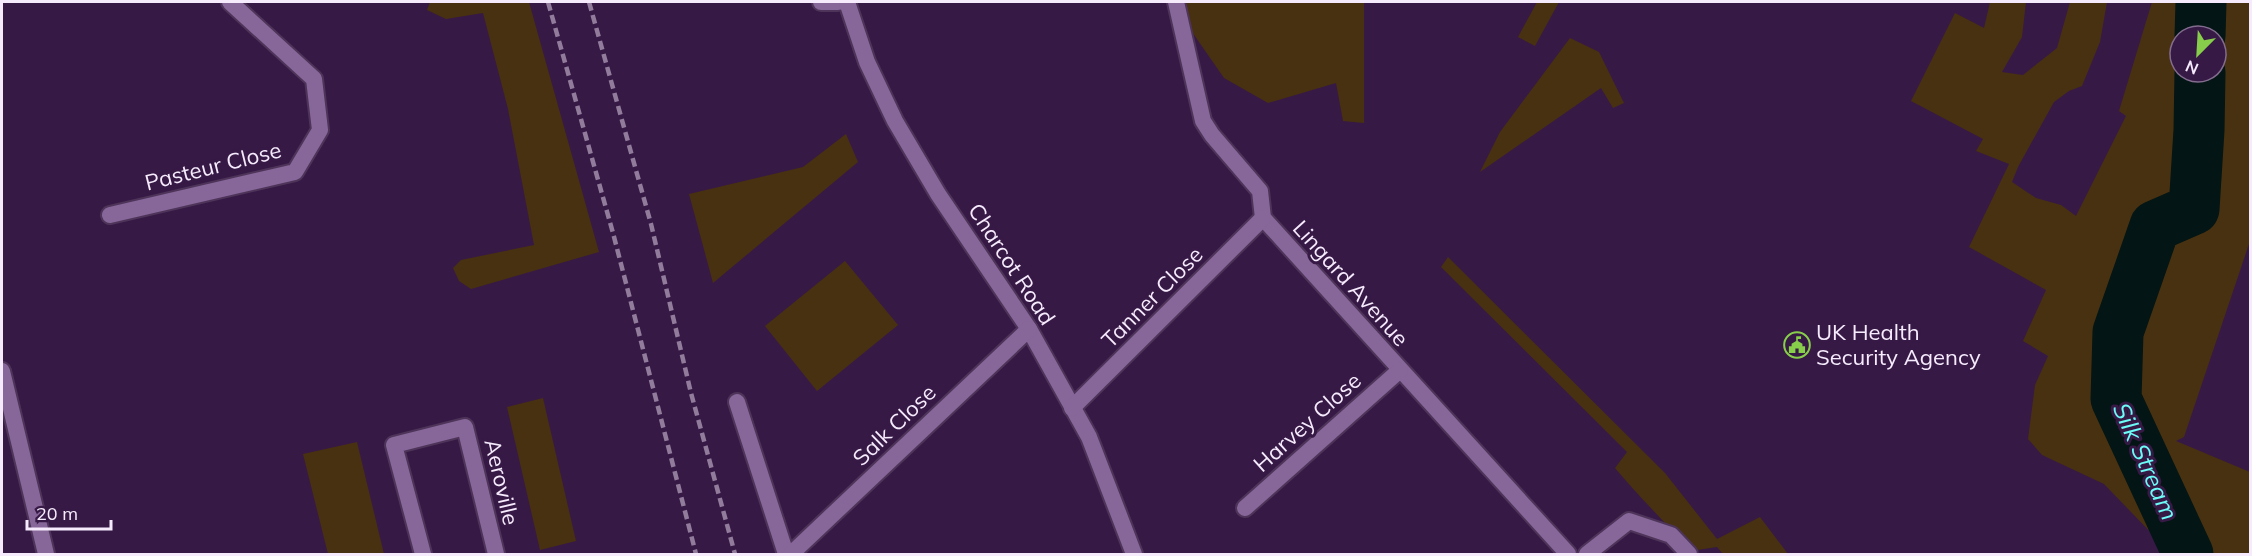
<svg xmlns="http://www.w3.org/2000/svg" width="2252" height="556" font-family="Mulish,sans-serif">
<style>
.green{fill:#483110;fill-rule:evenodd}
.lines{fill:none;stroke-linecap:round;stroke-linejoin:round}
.river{stroke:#031514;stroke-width:51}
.minor-casing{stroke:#4e3459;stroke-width:20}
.tertiary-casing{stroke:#4e3459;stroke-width:20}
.minor{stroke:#876699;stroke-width:16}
.tertiary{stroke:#876699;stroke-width:16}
.rail{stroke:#917c9c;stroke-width:4.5;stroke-dasharray:9 4.5;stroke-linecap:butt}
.labels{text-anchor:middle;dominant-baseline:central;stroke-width:6;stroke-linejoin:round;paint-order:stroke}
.street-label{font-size:22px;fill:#f6ebfd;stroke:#371946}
.poi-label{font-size:22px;fill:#f6ebfd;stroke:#371946;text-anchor:start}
.water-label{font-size:24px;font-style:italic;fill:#6cfcf8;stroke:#371946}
</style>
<rect width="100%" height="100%" fill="#371946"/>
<!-- green -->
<g class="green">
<polygon points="430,2 529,2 599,252 471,289 459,281 453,268 461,260 534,245 508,109 483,13 446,19 427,10"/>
<polygon points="1187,2 1364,2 1364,123 1343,121 1336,83 1268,103 1224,78 1183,19"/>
<polygon points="1537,2 1559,2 1535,46 1518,37"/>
<path d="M1990 2H2026L2022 37 2002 72 2023 75 2057 48 2070 2H2107L2100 42 2082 86 2069 91 2054 102 2018 167 2012 182 2036 198 2061 205 2076 216 2126 116 2119 111 2152 2H2250V241L2184 437 2176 441 2250 472V554H2166L2157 539 2104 484 2042 455 2028 439 2035 385 2048 356 2023 341 2046 290 1969 247 2009 164 1976 151 1983 139 1911 101 1955 13 1984 28ZM2180 36H2216V72H2180Z"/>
<polygon points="1570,38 1599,52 1624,103 1613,108 1601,88 1480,172 1500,132"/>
<polygon points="846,134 858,162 713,283 689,194 803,167"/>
<path d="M1448 257 1665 473 1717 539 1760 517 1788 554H1723L1717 547 1691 551C1666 523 1639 497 1615 468L1627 452 1441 267Z"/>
<polygon points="845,261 898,325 817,391 765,326"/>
<polygon points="543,398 576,541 540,550 507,407"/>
<polygon points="357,442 384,554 328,554 303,454"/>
</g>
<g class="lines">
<!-- river -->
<g class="river">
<polyline points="2200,36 2201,2"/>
<polyline points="2188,554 2116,399 2118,332 2155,226 2194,209 2199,130 2200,72"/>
</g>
<!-- minor casing -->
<g class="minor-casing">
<g id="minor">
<polyline points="821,2 838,2"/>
<polyline points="847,2 867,62 895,121 938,194 1029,329 1089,437 1134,554"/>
<polyline points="1176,2 1203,121 1212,135 1260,191 1263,218 1568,554"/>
<polyline points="110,215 295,172 320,130 314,79 230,2"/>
<polyline points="737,402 786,554"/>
<polyline points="1072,408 1263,218"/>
<polyline points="1245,508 1400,370"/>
<polyline points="423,554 394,445 465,427 496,554"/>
<polyline points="791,554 1029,329"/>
<polyline points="1587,554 1629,521 1671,535 1689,554"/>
</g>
</g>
<!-- tertiary casing -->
<g class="tertiary-casing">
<polyline id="tertiary" points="2,371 46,554"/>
</g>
<!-- minor -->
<use href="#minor" class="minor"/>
<!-- tertiary -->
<use href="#tertiary" class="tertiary"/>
<!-- rail -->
<g class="rail">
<polyline points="548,2 613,233 696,554"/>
<polyline points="589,2 651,224 691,393 735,554"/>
</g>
</g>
<!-- icons -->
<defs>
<g id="civic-ring" transform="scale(1.35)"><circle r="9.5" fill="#371946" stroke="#87cf4a" stroke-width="1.5"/><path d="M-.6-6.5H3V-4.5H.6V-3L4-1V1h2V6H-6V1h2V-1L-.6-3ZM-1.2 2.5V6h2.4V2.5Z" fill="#87cf4a"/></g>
</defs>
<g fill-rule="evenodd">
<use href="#civic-ring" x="1797" y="345"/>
</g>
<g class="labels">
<!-- street labels -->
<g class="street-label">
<text transform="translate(213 166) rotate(-14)">Pasteur Close</text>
<text transform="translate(1012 264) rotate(57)">Charcot Road</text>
<text transform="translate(1351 283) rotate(48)">Lingard Avenue</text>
<text transform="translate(1152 297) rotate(-45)">Tanner Close</text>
<text transform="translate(1307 422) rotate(-42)">Harvey Close</text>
<text transform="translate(894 425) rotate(-44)">Salk Close</text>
<text transform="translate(502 482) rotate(77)">Aeroville</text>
</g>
<!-- poi labels -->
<g class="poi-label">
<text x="1816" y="332">UK Health<tspan x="1816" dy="25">Security Agency</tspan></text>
</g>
<!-- water labels -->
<g class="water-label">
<text transform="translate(2146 461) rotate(66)">Silk Stream</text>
</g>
</g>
<!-- border -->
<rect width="2252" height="556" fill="none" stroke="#f6ebfd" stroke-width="6"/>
<!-- north arrow -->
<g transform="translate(2198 54) rotate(204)"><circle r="28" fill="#371946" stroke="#836d8f" stroke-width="1.5"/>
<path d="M0-4.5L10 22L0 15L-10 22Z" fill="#87cf4a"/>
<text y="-9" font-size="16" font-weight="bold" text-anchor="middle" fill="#f6ebfd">N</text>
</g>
<!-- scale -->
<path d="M27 520v9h84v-9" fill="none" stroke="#f6ebfd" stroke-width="3"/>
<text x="36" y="520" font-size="18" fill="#f6ebfd" stroke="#371946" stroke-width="4.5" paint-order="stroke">20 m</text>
</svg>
